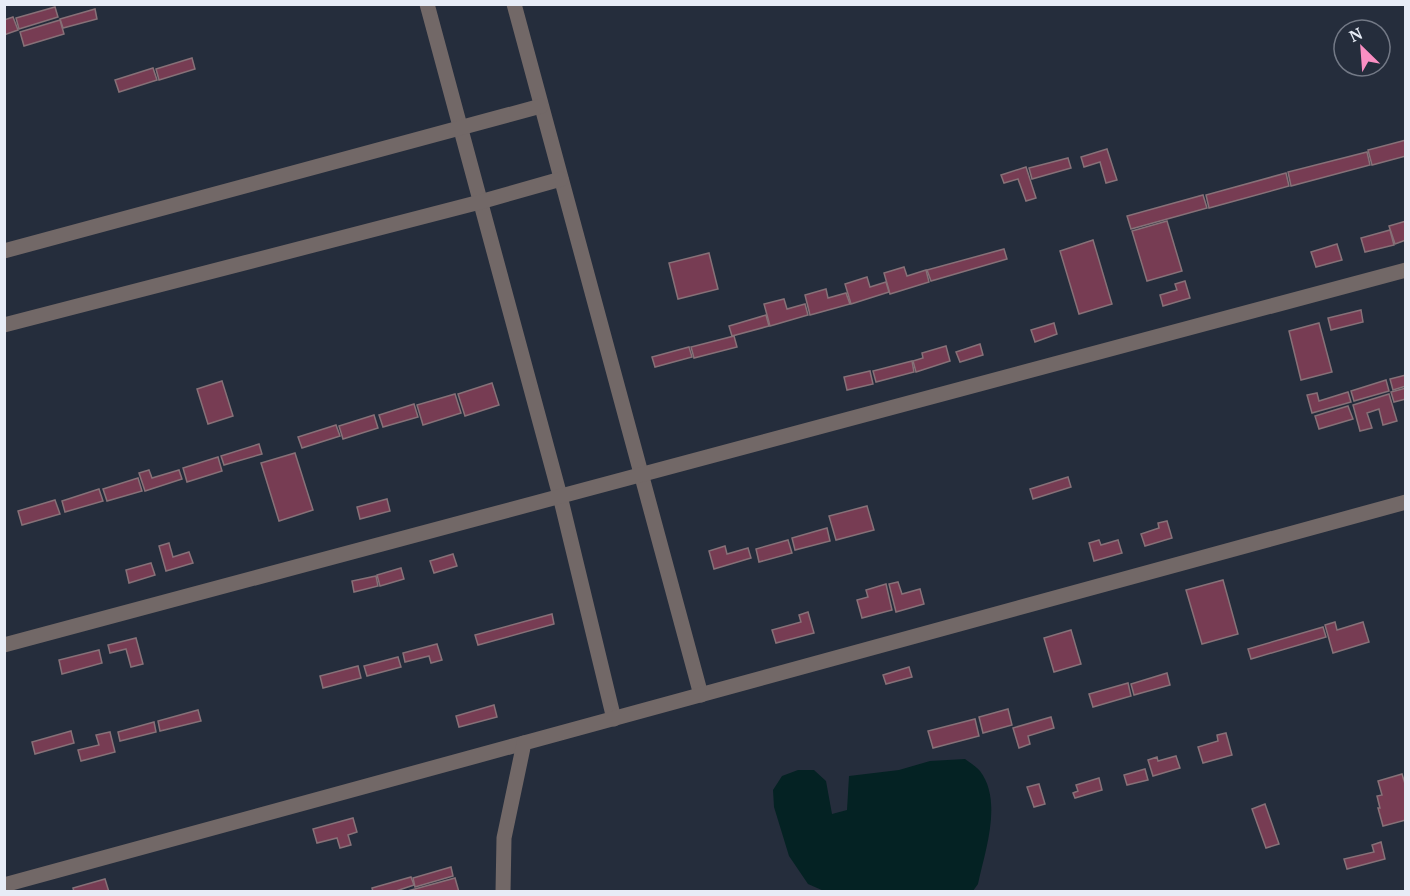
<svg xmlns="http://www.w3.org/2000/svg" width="1410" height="896" font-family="'PT Serif',serif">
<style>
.water{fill:#042223}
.building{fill:#773c53;stroke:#877178;stroke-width:1.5}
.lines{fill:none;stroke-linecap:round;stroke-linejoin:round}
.minor{stroke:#726867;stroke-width:15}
</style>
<rect width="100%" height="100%" fill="#252d3c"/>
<!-- water -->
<path class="water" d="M965 759C970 763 976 766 980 771 1003 801 985 851 978 884L973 891H824L808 884 789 856 774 807 773 790 782 776 798 770H814L826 781 832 814 847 810 849 776 899 770 930 761Z"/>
<!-- building -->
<g class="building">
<polygon points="55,7 58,17 19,29 16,18"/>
<polygon points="95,9 97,19 63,28 60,19"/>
<polygon points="13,17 18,30 4,35 4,20"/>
<polygon points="60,20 64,34 24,46 20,32"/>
<polygon points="192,58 195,69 159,80 156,69"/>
<polygon points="153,68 157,80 119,92 115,80"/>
<polygon points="1406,140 1406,156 1372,165 1368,150"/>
<polygon points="1107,149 1117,180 1106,183 1100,162 1084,167 1081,157"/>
<polygon points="1367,152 1370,165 1291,186 1288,172"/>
<polygon points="1068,158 1071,168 1032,179 1029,168"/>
<polygon points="1026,167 1036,198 1026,201 1018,179 1004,183 1001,175"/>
<polygon points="1286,173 1289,186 1209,208 1206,195"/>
<polygon points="1203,195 1207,208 1131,229 1127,216"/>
<polygon points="1167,221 1182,271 1147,281 1132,231"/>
<polygon points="1406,221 1406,240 1395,244 1389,226"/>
<polygon points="1390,230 1394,245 1365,252 1361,238"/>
<polygon points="1093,240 1112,304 1079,314 1060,251"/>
<polygon points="1337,244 1342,260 1316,267 1311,252"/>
<polygon points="1004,249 1007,259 931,281 927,270"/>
<polygon points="709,253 718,289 678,299 669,263"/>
<polygon points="904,267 907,276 926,270 929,282 890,294 884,273"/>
<polygon points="867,277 870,287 886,282 889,292 851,304 845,284"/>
<polygon points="1185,281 1190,298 1163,306 1160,295 1177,290 1175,284"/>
<polygon points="826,289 828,298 846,293 850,304 810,315 805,295"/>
<polygon points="784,299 787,309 805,304 808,315 770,326 764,304"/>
<polygon points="1361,310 1363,322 1331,330 1328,318"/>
<polygon points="766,315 769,326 732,336 729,326"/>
<polygon points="1054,323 1057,334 1035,342 1031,330"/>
<polygon points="1319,323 1332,372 1301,380 1289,331"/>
<polygon points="734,336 737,347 694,358 691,347"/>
<polygon points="980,344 983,355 960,362 956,352"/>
<polygon points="946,346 950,361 916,372 913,361 923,358 922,353"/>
<polygon points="689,347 692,357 655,367 652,357"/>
<polygon points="912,361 914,372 876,382 873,371"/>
<polygon points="870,371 873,384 847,390 844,377"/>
<polygon points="1406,375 1406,386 1393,390 1390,379"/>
<polygon points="1386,380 1389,391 1354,401 1351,391"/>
<polygon points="222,381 233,416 208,424 197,389"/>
<polygon points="492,383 499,405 465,416 458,394"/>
<polygon points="1406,388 1406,399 1394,402 1391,392"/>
<polygon points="1348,392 1351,402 1312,413 1307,395 1317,393 1319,401"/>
<polygon points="455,394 461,413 423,425 417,405"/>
<polygon points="1389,394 1397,421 1383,425 1379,409 1367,413 1372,428 1360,431 1353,405"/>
<polygon points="414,404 418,417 383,427 379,415"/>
<polygon points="1348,406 1353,419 1319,429 1315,416"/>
<polygon points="374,415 378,428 343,439 339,426"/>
<polygon points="336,425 340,436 302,448 298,437"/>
<polygon points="259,444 262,454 224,465 221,456"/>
<polygon points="295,453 313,510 279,521 261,463"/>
<polygon points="218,457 222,471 187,482 183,468"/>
<polygon points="149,470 152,478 179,470 182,479 145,491 139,473"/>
<polygon points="1068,477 1071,487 1033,499 1030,489"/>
<polygon points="138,478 142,491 107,501 103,489"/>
<polygon points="99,489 103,501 65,512 62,501"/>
<polygon points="387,499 390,511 360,519 357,507"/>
<polygon points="55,500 60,514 22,525 18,511"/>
<polygon points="867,506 874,530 836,540 829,516"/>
<polygon points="1167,521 1172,538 1145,546 1141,534 1159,528 1158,523"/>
<polygon points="827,528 830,541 795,550 792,538"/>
<polygon points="788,540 792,553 759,562 756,549"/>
<polygon points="1099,540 1101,545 1118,540 1122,553 1094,561 1089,543"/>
<polygon points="169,543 173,557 189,552 193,563 166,571 159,546"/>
<polygon points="725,546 727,554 748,548 751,558 714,569 709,551"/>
<polygon points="453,554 457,566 434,573 430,561"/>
<polygon points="151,563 155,575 129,583 126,570"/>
<polygon points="401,568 404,579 380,586 377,575"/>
<polygon points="376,576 378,586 354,592 352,581"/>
<polygon points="1223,580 1238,634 1202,644 1186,590"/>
<polygon points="898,582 902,594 920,589 924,604 896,612 889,584"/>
<polygon points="886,584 892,610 862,618 857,600 868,597 866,590"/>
<polygon points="808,612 814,633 776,643 772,630 801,622 799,615"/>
<polygon points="552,614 554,624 478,645 475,635"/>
<polygon points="1335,622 1337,630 1363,622 1369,642 1333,653 1325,625"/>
<polygon points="1323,627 1326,637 1251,659 1248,649"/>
<polygon points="1071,630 1081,664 1054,672 1044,638"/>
<polygon points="136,638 143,664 131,667 126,649 110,653 108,645"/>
<polygon points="437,644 442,660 431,663 429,656 405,662 403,653"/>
<polygon points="99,650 102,663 62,674 59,660"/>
<polygon points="398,657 401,667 367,676 364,666"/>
<polygon points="358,666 361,678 323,688 320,676"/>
<polygon points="909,667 912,677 886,684 883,675"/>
<polygon points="1167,673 1170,685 1134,695 1131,684"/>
<polygon points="1128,683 1131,696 1093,707 1089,694"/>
<polygon points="494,705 497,717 459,727 456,716"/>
<polygon points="1008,709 1012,725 983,733 979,717"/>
<polygon points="198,710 201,721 160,731 158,721"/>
<polygon points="1051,717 1054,728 1028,736 1030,744 1019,748 1013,728"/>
<polygon points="975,719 979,736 933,748 928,731"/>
<polygon points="154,722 156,732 120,741 118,732"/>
<polygon points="71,731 74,743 35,754 32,742"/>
<polygon points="110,732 115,752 81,761 78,750 99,745 96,735"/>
<polygon points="1226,733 1232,755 1203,763 1198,747 1218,741 1217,735"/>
<polygon points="1176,756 1180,768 1153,776 1148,760 1157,757 1158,761"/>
<polygon points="1145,769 1148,780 1127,785 1124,775"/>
<polygon points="1402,774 1406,787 1406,820 1383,826 1378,808 1380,808 1377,796 1382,795 1378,781"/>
<polygon points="1099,778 1102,790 1075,798 1073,793 1078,791 1076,785"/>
<polygon points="1039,784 1045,804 1034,807 1027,787"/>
<polygon points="1265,804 1279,844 1266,848 1252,809"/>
<polygon points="353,818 357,832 348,835 351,845 340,848 337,838 317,843 313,829"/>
<polygon points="1381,842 1385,859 1347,869 1344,859 1374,852 1372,845"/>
<polygon points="451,867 453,876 415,887 413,878"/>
<polygon points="411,877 414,885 393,892 373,892 372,888"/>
<polygon points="455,878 459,892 404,892"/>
<polygon points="105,879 109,892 74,892 73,888"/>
</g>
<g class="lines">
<!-- minor -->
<g class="minor">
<polyline points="427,4 560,496 614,719"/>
<polyline points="514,4 701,695"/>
<polyline points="4,251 541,106"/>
<polyline points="4,325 480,202 561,179"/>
<polyline points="4,645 1406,270"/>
<polyline points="4,885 524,743"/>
<polyline points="503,892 504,838 524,743 1406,502"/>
</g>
</g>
<!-- border -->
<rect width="1410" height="896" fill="none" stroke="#e7ecf6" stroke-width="12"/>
<!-- north arrow -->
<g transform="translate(1362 48) rotate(335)"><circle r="28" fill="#252d3c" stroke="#737986" stroke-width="1.5"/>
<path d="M0-4.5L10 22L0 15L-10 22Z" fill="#fb8fc3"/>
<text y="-9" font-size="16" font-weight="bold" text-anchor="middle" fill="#e7ecf6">N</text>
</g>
</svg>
